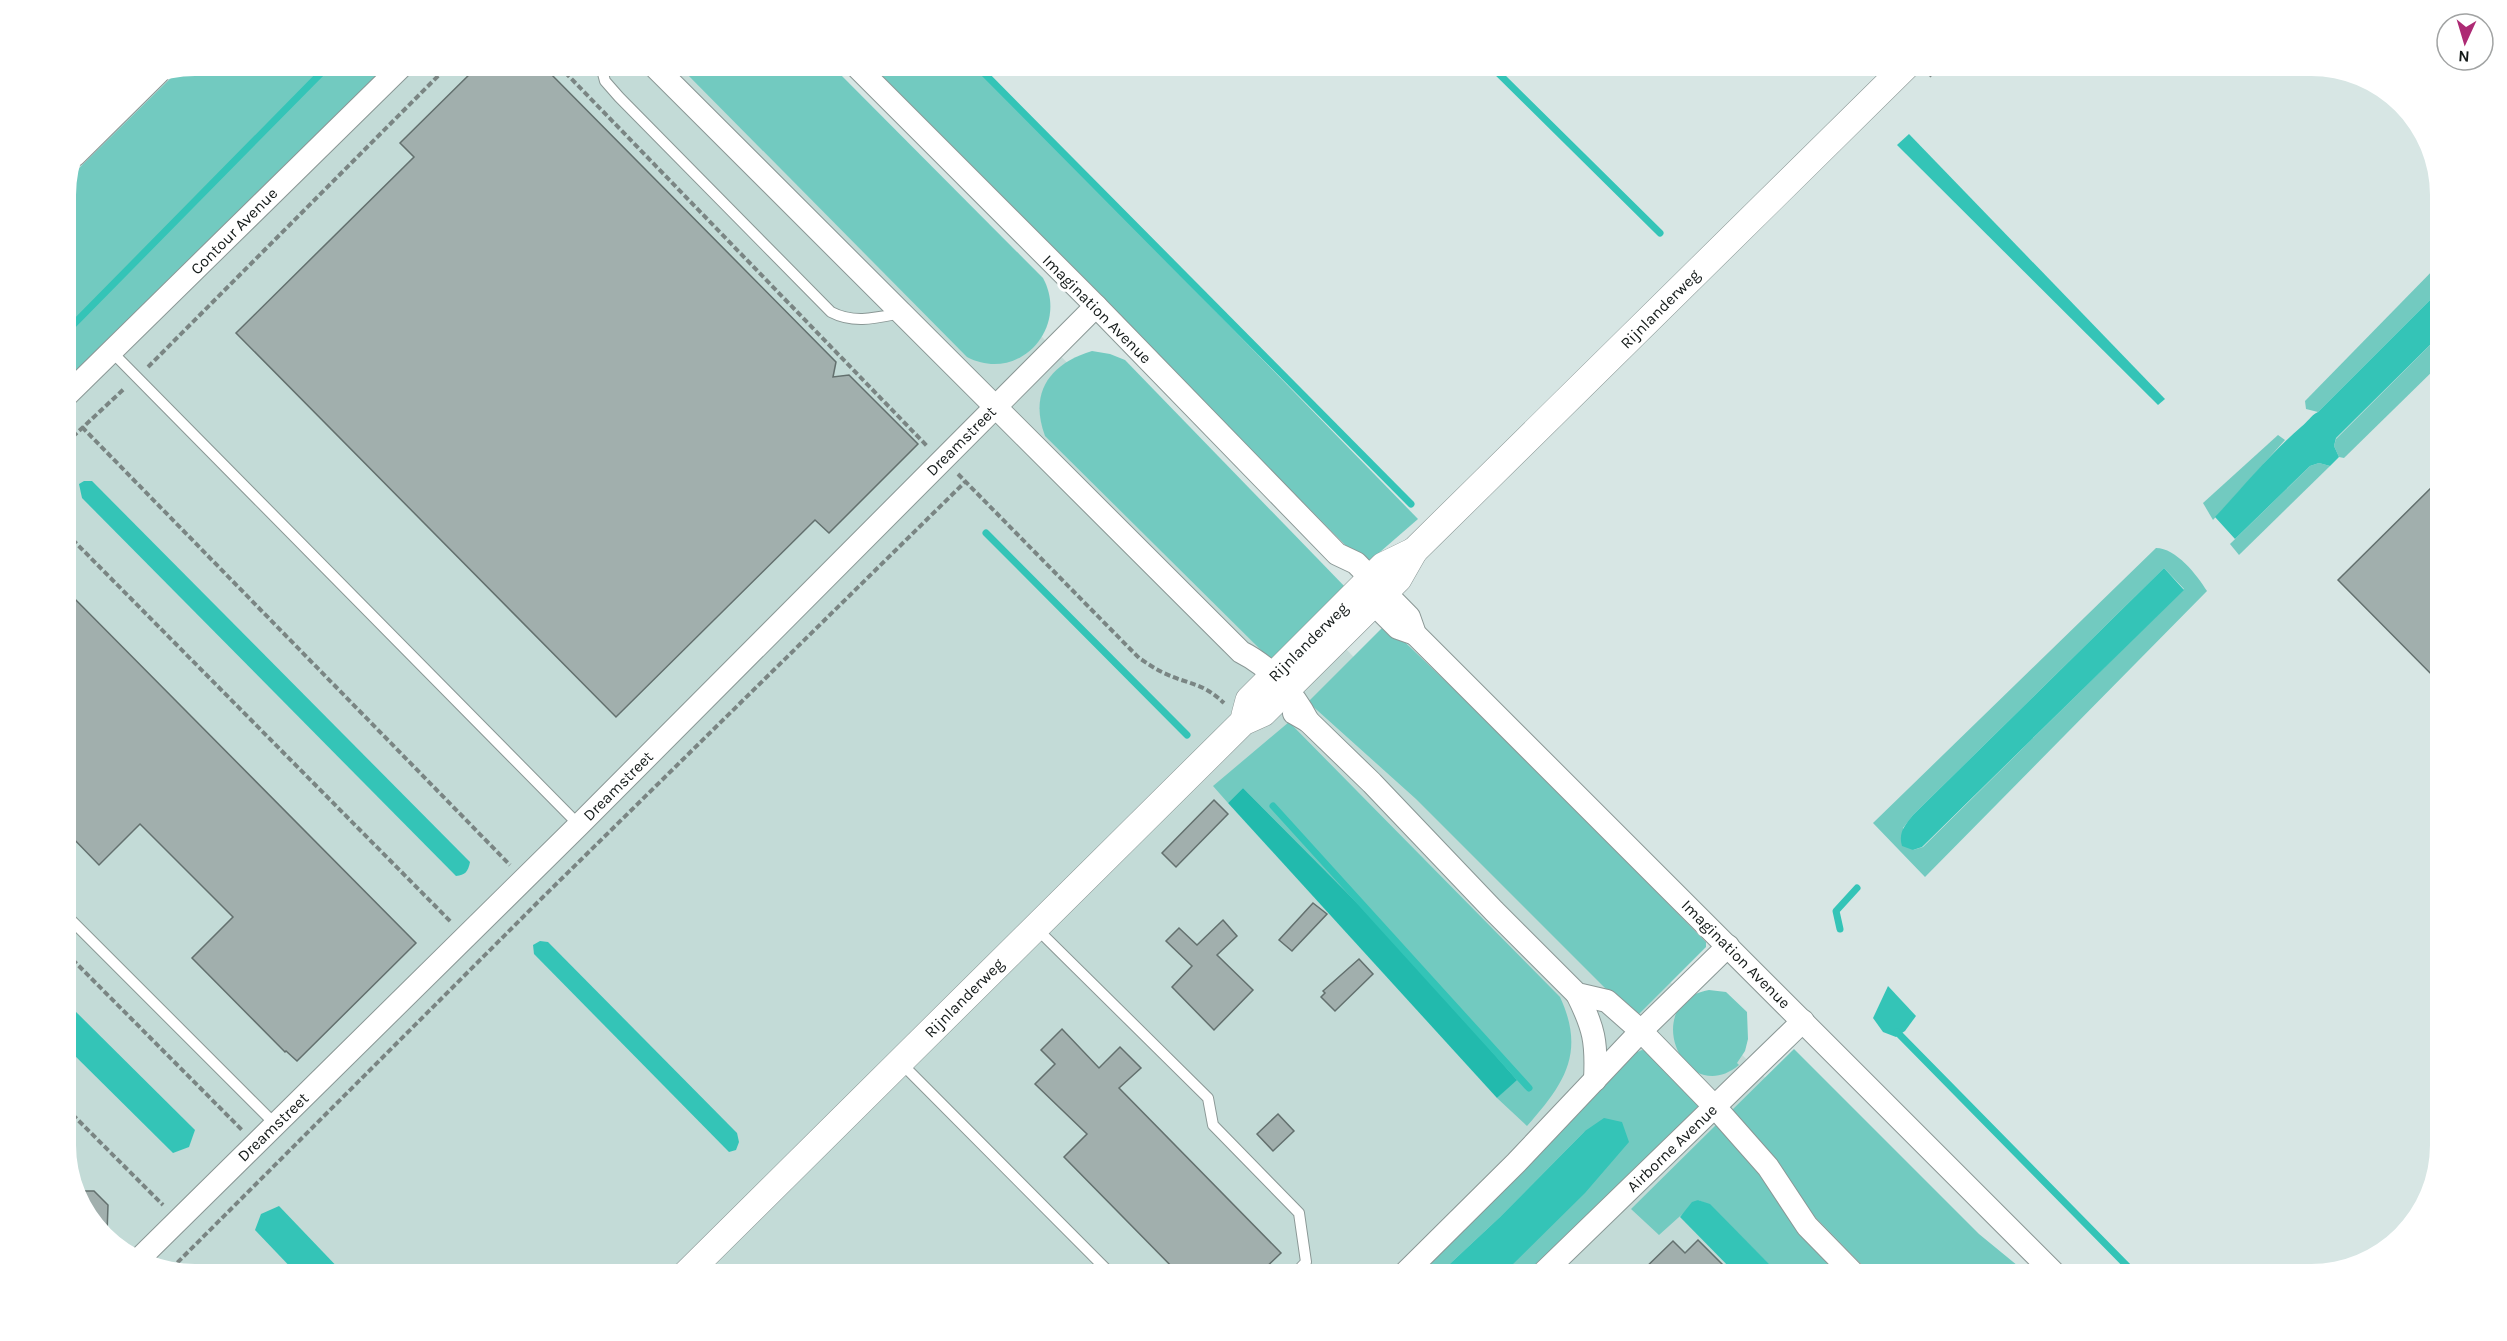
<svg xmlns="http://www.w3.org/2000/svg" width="2507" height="1341" font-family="Karla,sans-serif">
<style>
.built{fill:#c3dbd7}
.green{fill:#72cac0;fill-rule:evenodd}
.forest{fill:#22baad}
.water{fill:#34c4b7}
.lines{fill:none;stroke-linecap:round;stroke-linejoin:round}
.stream{stroke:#34c4b7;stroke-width:7}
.building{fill:#a1afad;stroke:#63706e;stroke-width:1.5}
.service-casing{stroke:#8a9795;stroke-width:12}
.minor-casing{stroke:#8a9795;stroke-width:24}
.tertiary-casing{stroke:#8a9795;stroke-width:28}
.path{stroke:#7a8583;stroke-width:4;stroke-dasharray:6 3;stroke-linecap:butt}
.service{stroke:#fff;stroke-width:10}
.minor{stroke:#fff;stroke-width:22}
.tertiary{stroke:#fff;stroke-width:27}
.labels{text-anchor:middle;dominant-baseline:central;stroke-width:6;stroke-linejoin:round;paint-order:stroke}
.street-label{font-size:16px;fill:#131918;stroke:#fff}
</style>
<rect width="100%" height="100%" fill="#d7e6e4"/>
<!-- built -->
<polygon class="built" points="195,66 778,66 1717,1030 1964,1275 195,1275 138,1262 88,1218 66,1155 66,187 79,138 95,116 115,96 146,76"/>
<!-- green -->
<g class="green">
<polygon points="195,66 391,66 82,371 69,370 66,368 66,187 68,179 180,69"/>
<path d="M679 66H832L1043 278C1070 328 1018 384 967 357Z"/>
<polygon points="871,66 976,66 1418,519 1365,565"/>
<polygon points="2441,262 2441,289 2318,412 2306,409 2305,401"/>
<polygon points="2441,334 2441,363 2344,458 2339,457 2334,446 2336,439"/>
<path d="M1092 351 1110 354 1125 360 1347 589 1273 662 1045 436C1029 393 1049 364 1092 351Z"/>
<polygon points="2278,435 2285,440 2213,520 2203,503"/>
<polygon points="2319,463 2330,466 2239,555 2230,544 2310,466"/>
<path d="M2156 548C2176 548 2197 575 2207 591L1925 877 1873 823ZM2164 568 2184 589 1923 847 1913 850 1903 828 1913 815Z"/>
<polygon points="1386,624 1503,736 1706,942 1706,947 1635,1018 1416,799 1308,702"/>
<path d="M1289 722 1560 997C1586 1053 1564 1084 1527 1126L1497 1098 1516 1079 1393 939 1243 788 1228 803 1213 786Z"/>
<path d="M1709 990 1726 992 1747 1012 1748 1039 1745 1051 1737 1063 1739 1065C1685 1110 1638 1003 1709 990Z"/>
<polygon points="1794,1049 1979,1234 2029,1275 1872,1275 1810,1212 1728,1114"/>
<polygon points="1642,1050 1646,1051 1699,1104 1700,1108 1531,1275 1502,1275 1544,1231 1585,1131 1500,1217 1438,1275 1410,1275 1635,1053"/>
<polygon points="1719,1122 1738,1142 1801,1236 1839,1275 1780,1275 1710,1205 1698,1200 1659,1235 1631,1209"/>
</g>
<!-- forest -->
<polygon class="forest" points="1243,788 1393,939 1517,1080 1497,1098 1228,803"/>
<!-- water -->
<g class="water">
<polygon points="1909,134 2165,399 2158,405 1897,145"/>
<path d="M2441 289V334L2336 438 2334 446 2339 457 2330 466 2319 463 2310 466 2235 539 2215 517C2243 487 2270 454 2301 427 2308 422 2310 416 2318 412Z"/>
<path d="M84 481H92L470 862C468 872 465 875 456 876L82 498 79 484Z"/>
<path d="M2164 568 2184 590 1922 847 1913 850 1902 846C1898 833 1905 825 1913 815Z"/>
<polygon points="540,941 548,942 737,1133 739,1142 736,1150 729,1152 534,954 533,945"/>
<polygon points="1888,986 1916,1016 1905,1031 1896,1037 1883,1032 1873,1018"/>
<polygon points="66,1002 195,1130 189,1147 173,1153 66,1047"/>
<polygon points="1604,1118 1622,1122 1629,1142 1585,1193 1502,1275 1438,1275 1500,1217 1585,1131"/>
<polygon points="1698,1200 1710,1204 1780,1275 1737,1275 1680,1217 1692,1202"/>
<polygon points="279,1206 345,1275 298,1275 255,1230 261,1214"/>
</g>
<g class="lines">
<!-- stream -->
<g class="stream">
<polyline points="977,66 1411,504"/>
<polyline points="1491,66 1660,233"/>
<polyline points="66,332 328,66"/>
<polyline points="986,533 1187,735"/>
<polyline points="1273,806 1529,1088"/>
<polyline points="1840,929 1836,911 1857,888"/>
<polyline points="1897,1032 2136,1275"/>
<polyline points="785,1273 787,1275"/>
</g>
</g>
<!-- building -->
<g class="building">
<polygon points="478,66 543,66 836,362 833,377 849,375 918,444 829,533 815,520 616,717 236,333 414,157 400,143"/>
<polygon points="2441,478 2441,684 2338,580"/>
<polygon points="66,590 416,943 297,1061 286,1051 285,1052 192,958 233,917 140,824 99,865 66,831"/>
<polygon points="1214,800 1228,814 1176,867 1162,853"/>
<polygon points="1313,903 1327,914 1292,951 1279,940"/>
<polygon points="1223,920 1237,936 1217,955 1253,990 1214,1030 1172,987 1192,966 1166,941 1179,928 1197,945"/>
<polygon points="1359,959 1373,974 1335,1011 1321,997 1325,993 1323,991"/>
<polygon points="1062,1029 1099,1068 1120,1047 1141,1068 1119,1088 1281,1253 1258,1275 1180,1275 1064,1157 1087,1134 1035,1084 1055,1064 1041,1050"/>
<polygon points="1278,1114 1294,1131 1273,1151 1257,1134"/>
<polygon points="79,1191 94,1191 108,1205 107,1234 88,1218"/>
<polygon points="1698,1240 1733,1275 1638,1275 1673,1241 1685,1253"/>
</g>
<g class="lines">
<!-- service casing -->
<g class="service-casing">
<g id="service">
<path d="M601 66 605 81 619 97 831 312C854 324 876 318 901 313"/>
<polyline points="112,352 579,825"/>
<polyline points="66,915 275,1124"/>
<polyline points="1035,927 1208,1098 1213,1125 1299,1213 1306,1262 1294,1275"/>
<polyline points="900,1062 1112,1275"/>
</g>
</g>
<!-- minor casing -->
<g class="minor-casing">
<g id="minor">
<path d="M654 66 1241 652C1269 666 1294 693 1308 721"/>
<polyline points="856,66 1096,306 1337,554 1356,563 1409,617 1415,634 2056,1275"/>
<polyline points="75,155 158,73"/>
<polyline points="66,396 402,66"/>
<polyline points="1362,592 1398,628 1415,634"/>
<polyline points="1294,713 1308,721 1372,783 1494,911 1577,994 1607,1001 1641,1031 1715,1107 1768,1167 1807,1226 1855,1275"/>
<path d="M1577 994C1594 1028 1597 1042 1595 1080"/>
<polyline points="137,1261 579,825 1096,306"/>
<polyline points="1403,1275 1516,1163 1641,1031 1728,946"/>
<polyline points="1541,1275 1803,1021"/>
</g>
</g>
<!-- tertiary casing -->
<g class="tertiary-casing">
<g id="tertiary">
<polyline points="1245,715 1249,700 1383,566 1414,551"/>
<polyline points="685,1275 1243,722 1263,713 1398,579 1414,551 1906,66"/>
</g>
</g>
<!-- path -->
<g class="path">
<polyline points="559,66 928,447"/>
<polyline points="1929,76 1939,66"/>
<polyline points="148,367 448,66"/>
<polyline points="82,427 510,865"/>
<polyline points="66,443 125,388"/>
<path d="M958 474 1139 658C1147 663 1155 669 1164 673 1189 685 1202 682 1224 703"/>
<polyline points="66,533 452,923"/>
<polyline points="66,953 242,1130"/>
<polyline points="66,1108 163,1205"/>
<polyline points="171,1269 542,898 965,482"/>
</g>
<!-- service -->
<use href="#service" class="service"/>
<!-- minor -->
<use href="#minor" class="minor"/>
<!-- tertiary -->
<use href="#tertiary" class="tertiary"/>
</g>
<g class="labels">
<!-- street labels -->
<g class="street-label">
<text transform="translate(234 231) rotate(-45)">Contour Avenue</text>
<text transform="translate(1097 309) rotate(45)">Imagination Avenue</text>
<text transform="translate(1660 309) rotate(-45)">Rijnlanderweg</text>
<text transform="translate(961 441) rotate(-45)">Dreamstreet</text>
<text transform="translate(1308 642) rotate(-45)">Rijnlanderweg</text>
<text transform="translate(618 786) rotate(-45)">Dreamstreet</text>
<text transform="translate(1736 954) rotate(45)">Imagination Avenue</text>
<text transform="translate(964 998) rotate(-45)">Rijnlanderweg</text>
<text transform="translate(273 1127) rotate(-44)">Dreamstreet</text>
<text transform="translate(1672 1148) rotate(-44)">Airborne Avenue</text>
</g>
</g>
<!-- crop -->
<path d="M0 0H2507V1341H0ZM195 76H2311A119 119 0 0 1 2430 195V1145A119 119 0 0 1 2311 1264H195A119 119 0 0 1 76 1145V195A119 119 0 0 1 195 76Z" fill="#fff" fill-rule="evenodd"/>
<!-- north arrow -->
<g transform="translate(2465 42) rotate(184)"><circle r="28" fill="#ffffff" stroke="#a1a3a3" stroke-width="1.5"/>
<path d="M0-4.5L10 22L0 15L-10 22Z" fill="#ad2a74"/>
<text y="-9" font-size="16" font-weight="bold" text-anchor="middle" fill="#131918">N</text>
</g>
</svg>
